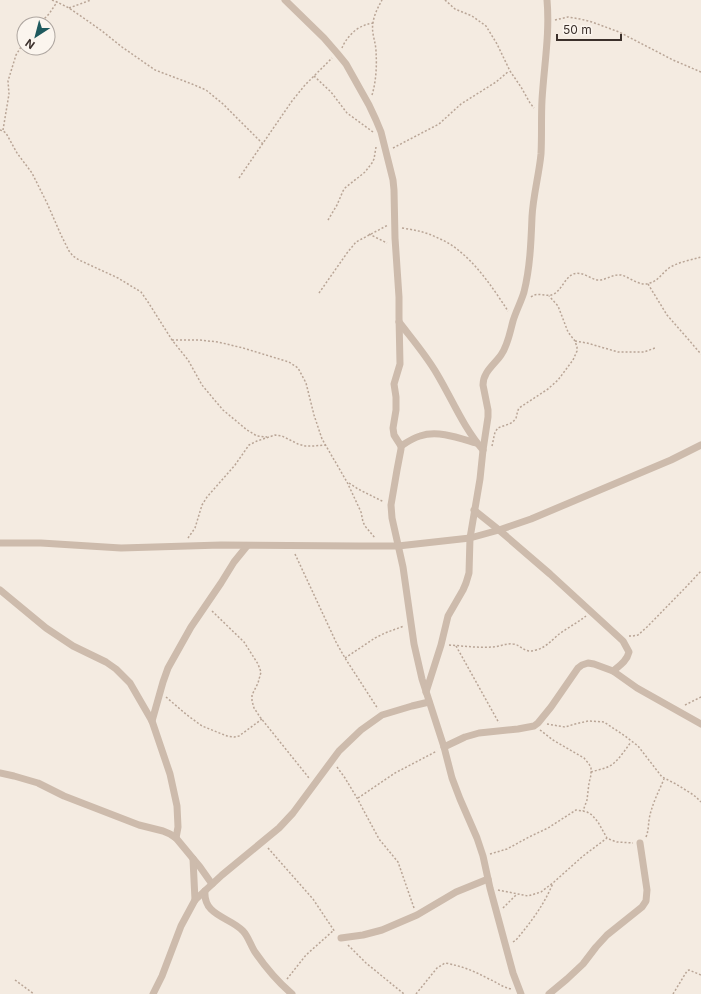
<svg xmlns="http://www.w3.org/2000/svg" width="701" height="994" font-family="Inter,sans-serif">
<style>
.lines{fill:none;stroke-linecap:round;stroke-linejoin:round}
.path{stroke:#b9a596;stroke-width:1.5;stroke-dasharray:2 2;stroke-linecap:butt}
.street{stroke:#cdbbac;stroke-width:7}
</style>
<rect width="100%" height="100%" fill="#f4ebe1"/>
<g class="lines">
<!-- path -->
<g class="path">
<polyline points="52,0 57,2 69,8 85,19 102,31 122,47 155,70 192,84 206,90 223,104 263,144"/>
<polyline points="445,0 455,9 472,16 486,26 497,44 510,71 521,87 530,103 534,108"/>
<polyline points="69,8 91,0"/>
<polyline points="555,20 568,17 580,19 592,22 619,32 673,60 701,72"/>
<polyline points="39,24 49,14 57,2"/>
<path d="M342 48C345 40 354 29 363 26 366 24 369 24 373 23"/>
<polyline points="314,76 331,92 347,113 373,132"/>
<path d="M372 95C376 82 377 66 376 52 376 42 371 33 373 23 374 15 378 7 382 0"/>
<polyline points="0,130 3,131 6,133 17,153 32,173 47,203 61,235 69,251 73,256 79,260 118,278 141,292 148,302 172,340 188,360 202,385 212,397 223,410 247,430 257,436 267,437"/>
<polyline points="3,130 9,94 8,81 16,55 24,42"/>
<polyline points="393,148 439,124 461,104 496,82 509,71"/>
<polyline points="239,178 292,101 305,85 332,58"/>
<polyline points="328,220 337,205 343,191 345,188 365,172 372,163 374,159 376,147"/>
<path d="M402 228C415 230 426 232 438 238 468 250 491 285 508 311"/>
<polyline points="369,234 387,243"/>
<polyline points="648,284 667,315 701,354"/>
<polyline points="319,293 347,253 356,242 388,225"/>
<path d="M531 297C538 291 546 298 554 294 562 289 565 278 573 274 582 271 589 278 597 280 605 281 612 274 621 275 630 277 639 287 650 283 658 281 662 273 669 268 678 262 691 260 701 257"/>
<polyline points="172,340 199,340 218,342 243,348 289,362 298,368 306,383 314,415 322,439 347,482 361,512 363,522 365,526 375,538"/>
<polyline points="575,341 587,343 618,352 644,352 655,348"/>
<path d="M492 446 495 432 498 428C504 425 512 425 516 418 517 415 517 412 519 408L548 389 558 380 573 360 577 351V347L575 341 568 332 558 306 549 296"/>
<polyline points="349,483 358,489 384,502"/>
<polyline points="188,538 195,528 202,505 207,497 235,465 249,445 257,441 275,435 282,436 298,444 305,446 313,446 326,445"/>
<polyline points="295,554 336,642 345,658 378,709"/>
<polyline points="212,611 244,642 258,664 261,672 258,683 252,695 252,701 254,708 260,717 309,778"/>
<polyline points="629,636 633,636 638,635 647,627 687,586 701,571"/>
<path d="M449 645C464 646 478 648 492 647 499 647 506 643 513 644 522 645 524 654 536 650 545 648 551 641 558 635 567 628 577 623 586 616"/>
<polyline points="456,646 499,723"/>
<polyline points="345,658 375,638 385,633 404,626"/>
<polyline points="166,697 187,715 202,726 227,736 234,737 239,736 262,719"/>
<polyline points="685,705 701,697"/>
<polyline points="547,724 565,727 575,724 588,721 604,722 625,736 638,746 662,777 676,784 692,794 696,797 701,802"/>
<polyline points="540,730 553,740 584,758 589,764 591,768 591,775 589,783 587,800 583,811"/>
<polyline points="337,767 345,778 357,798 379,839 398,862 414,908"/>
<path d="M591 772C597 770 604 769 610 766 619 760 625 750 631 742"/>
<polyline points="358,798 395,773 437,751"/>
<path d="M646 837C649 830 648 823 650 815 653 802 659 791 664 779"/>
<polyline points="268,848 313,899 335,932"/>
<polyline points="490,854 507,849 529,837 548,828 576,810 583,811 587,812 592,815 598,822 607,838 611,840 617,842 633,843"/>
<polyline points="498,890 528,896 541,892 554,882 583,856 607,838"/>
<polyline points="503,908 517,894"/>
<path d="M513 942 516 940C531 922 544 905 553 883"/>
<polyline points="348,945 366,963 404,994"/>
<polyline points="287,979 306,955 334,930"/>
<polyline points="15,980 34,994"/>
<path d="M416 994 437 968 445 963C462 966 474 971 489 979 497 982 503 988 512 989"/>
<polyline points="673,994 687,971 689,970 701,975"/>
</g>
<!-- street -->
<g class="street">
<polyline points="285,0 324,38 337,53 346,64 369,105 376,120 381,132 393,180 394,190 395,238 399,297 399,317 400,364 394,384 396,397 396,410 393,428 394,435 401,446 401,449 397,470 391,505 392,518 403,567 414,644 422,679 444,747 452,778 460,799 477,838 483,856 490,888 513,973 521,994"/>
<path d="M399 322C412 339 426 355 437 374 452 399 463 427 483 450"/>
<path d="M401 446C407 442 413 438 420 436 438 430 459 438 476 443"/>
<path d="M474 510 499 530 550 574 623 641 629 652C627 661 619 666 613 671"/>
<polyline points="0,543 41,543 121,548 221,545 358,546 398,546 470,538 499,530 531,519 671,460 701,445"/>
<polyline points="0,590 46,628 73,646 106,662 116,669 130,683 152,721 170,774 177,806 178,827 176,838"/>
<path d="M426 692 441 645 448 616 463 590 466 583 469 573 470 538 480 479 483 450 488 417V410L483 385C483 372 494 365 501 355 508 345 510 332 513 321 516 311 521 302 524 292 530 268 531 243 532 217 533 196 539 175 541 154 542 136 541 118 542 100 544 66 550 33 547 0"/>
<polyline points="152,721 163,682 168,668 191,627 221,583 234,562 247,546"/>
<polyline points="444,747 465,737 479,733 518,729 534,726 538,723 551,707 578,668 582,665 588,663 594,664 613,671 637,688 701,724"/>
<polyline points="0,773 14,776 38,783 64,796 139,825 163,831 170,834 176,838 200,867 212,884"/>
<polyline points="193,859 195,900"/>
<path d="M205 891C203 916 230 917 243 931 248 936 251 946 255 952 266 968 278 982 292 994"/>
<polyline points="341,938 363,935 382,930 417,915 456,892 488,879"/>
<polyline points="153,994 162,976 181,926 195,900 222,875 279,828 293,813 339,751 361,730 382,715 412,706 429,702"/>
<polyline points="549,994 567,979 583,964 596,947 607,935 642,907 646,901 647,890 640,843"/>
</g>
</g>
<!-- north arrow -->
<g transform="translate(36 36) rotate(216)"><circle r="19" fill="#fbf5ee" stroke="#aea6a0"/>
<path d="M0-3L7 15L0 10L-7 15Z" fill="#1f5a5e"/>
<text y="-6" font-size="11" font-weight="bold" text-anchor="middle" fill="#3b302b">N</text>
</g>
<!-- scale -->
<path d="M557 34v6h64v-6" fill="none" stroke="#3b302b" stroke-width="2"/>
<text x="563" y="34" font-size="12" fill="#3b302b" stroke="#fbf5ee" stroke-width="3" paint-order="stroke">50 m</text>
</svg>
